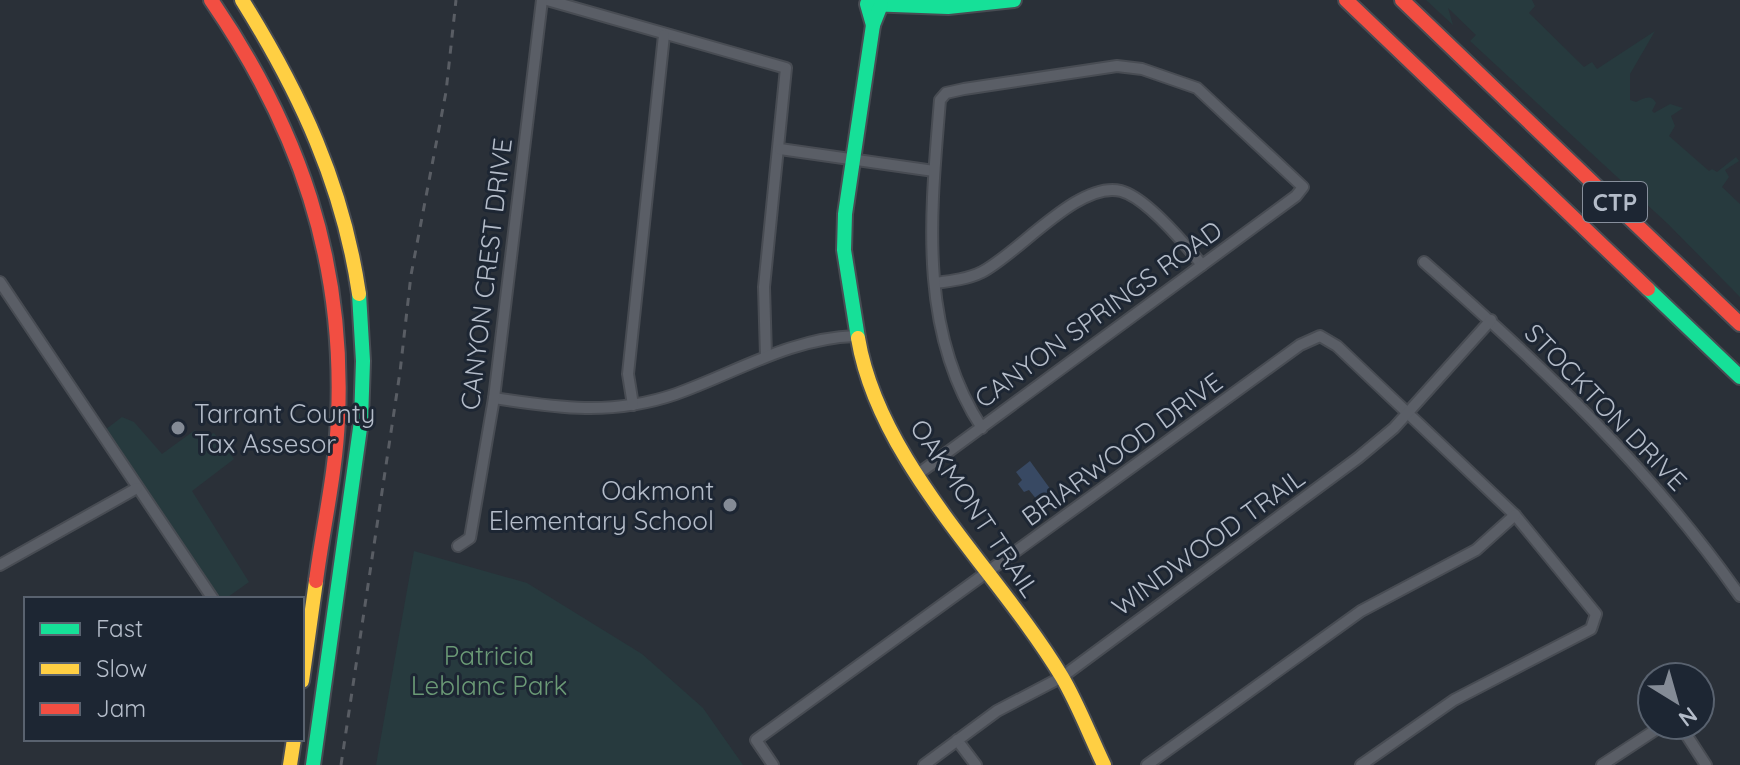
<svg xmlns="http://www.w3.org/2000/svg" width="1740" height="765" font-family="Quicksand,sans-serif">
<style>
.green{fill:#273a3e}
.water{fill:#384963}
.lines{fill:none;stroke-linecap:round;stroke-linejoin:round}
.street-casing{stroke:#484c53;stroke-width:14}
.fast-casing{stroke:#484c53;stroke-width:18}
.slow-casing{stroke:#484c53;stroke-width:18}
.jam-casing{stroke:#484c53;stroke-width:18}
.street{stroke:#5a5e66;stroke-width:10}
.fast{stroke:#16e098;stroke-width:14}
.slow{stroke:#ffcf43;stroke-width:14}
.jam{stroke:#f24e42;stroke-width:14}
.rail{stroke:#595d64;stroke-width:3;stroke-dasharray:8 8;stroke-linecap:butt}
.poi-dot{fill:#848b96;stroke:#1d2633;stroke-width:3}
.labels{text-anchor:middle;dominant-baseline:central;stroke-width:6;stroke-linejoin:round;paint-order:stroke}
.shield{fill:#1d2633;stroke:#878f9c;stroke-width:2}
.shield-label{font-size:24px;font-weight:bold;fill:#b4bcc9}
.street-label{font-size:26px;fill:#b4bcc9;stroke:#1d2633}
.poi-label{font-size:26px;fill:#b4bcc9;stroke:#1d2633;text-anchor:start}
.park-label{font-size:26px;fill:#6b9a76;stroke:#1d2633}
</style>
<rect width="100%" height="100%" fill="#2a3038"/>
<!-- green -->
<g class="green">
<path d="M1426 0H1532L1535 6 1529 13 1584 67 1592 62 1597 69 1655 31 1630 74V100L1636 102C1643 99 1651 93 1656 103L1652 111 1654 113 1670 104 1683 108 1671 116 1675 126 1669 136 1709 171 1712 169 1717 172 1736 157 1739 161 1725 170 1729 177 1722 187 1740 204V297L1668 224 1470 41 1476 35 1448 8 1453 25Z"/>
<polygon points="122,417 134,422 162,454 195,430 202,438 214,433 234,459 192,491 249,582 225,599 213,599 101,433"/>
<polygon points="414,551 527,583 642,654 703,708 743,765 376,765"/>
</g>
<!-- water -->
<polygon class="water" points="1030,461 1051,490 1037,500 1029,490 1024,492 1018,484 1022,480 1016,472"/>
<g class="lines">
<!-- street casing -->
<g class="street-casing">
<g id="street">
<polyline points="547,0 786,68 764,287 766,356"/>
<polyline points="780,149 934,171"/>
<path d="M1424 262C1540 364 1651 469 1740 596"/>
<polyline points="0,282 213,599"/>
<path d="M935 283C951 281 968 279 982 272 1019 253 1079 180 1121 191 1147 198 1185 244 1202 265"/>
<path d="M494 398C558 408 612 416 676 394 735 373 791 338 855 336"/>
<polyline points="633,405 628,374 664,35"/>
<path d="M918 474 1296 196 1303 187 1197 88 1142 69 1117 66 964 89 946 93 940 100C931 211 917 330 982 428"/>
<polyline points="458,546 470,538 494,398 542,0"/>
<polyline points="0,565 137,488"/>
<polyline points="1680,725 1706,765"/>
<polyline points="957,740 976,765"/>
<polyline points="773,765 756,740 1300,345 1320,336 1337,346 1515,515 1596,614 1591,629 1454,700 1361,765"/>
<polyline points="924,765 997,711 1062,677 1358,458 1394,428 1491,320"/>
<polyline points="1147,765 1361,611 1476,550 1515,515"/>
<polyline points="1602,765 1663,725"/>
</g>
</g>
<!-- fast casing -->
<g class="fast-casing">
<g id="fast">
<polyline points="873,25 867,4 948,7 1014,0"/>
<polyline points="1648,289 1740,377"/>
<polyline points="858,338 844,250 845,214 873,25 881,5"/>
<polyline points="313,765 361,421 363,361 359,294"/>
</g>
</g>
<!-- slow casing -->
<g class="slow-casing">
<g id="slow">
<path d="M242 0C300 93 343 185 359 294"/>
<path d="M858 338C879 464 998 570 1062 677 1078 704 1090 736 1104 765"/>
<polyline points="302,681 316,581"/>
<polyline points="290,765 294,739"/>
</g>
</g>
<!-- jam casing -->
<g class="jam-casing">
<g id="jam">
<path d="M211 0C299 128 345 261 338 418 336 472 323 527 316 581"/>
<polyline points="1346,0 1648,289"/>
<polyline points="1402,0 1740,324"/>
</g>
</g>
<!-- street -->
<use href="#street" class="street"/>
<!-- fast -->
<use href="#fast" class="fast"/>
<!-- slow -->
<use href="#slow" class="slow"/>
<!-- jam -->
<use href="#jam" class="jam"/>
<!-- rail -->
<polyline class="rail" points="341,765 400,372 411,275 446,92 456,0"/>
</g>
<!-- markers -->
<g class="poi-dot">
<circle cx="178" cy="428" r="8"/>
<circle cx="730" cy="505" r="8"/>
</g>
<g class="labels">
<!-- shield labels -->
<rect class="shield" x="1583" y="182" width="64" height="40" rx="6"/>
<g class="shield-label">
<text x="1615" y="202">CTP</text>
</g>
<!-- street labels -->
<g class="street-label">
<text transform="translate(486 274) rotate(-83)">CANYON CREST DRIVE</text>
<text transform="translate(1098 314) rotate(-36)">CANYON SPRINGS ROAD</text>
<text transform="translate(1606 407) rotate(46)">STOCKTON DRIVE</text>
<text transform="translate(1122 449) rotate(-36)">BRIARWOOD DRIVE</text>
<text transform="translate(975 508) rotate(56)">OAKMONT TRAIL</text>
<text transform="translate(1208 542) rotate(-36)">WINDWOOD TRAIL</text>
</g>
<!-- poi labels -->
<g class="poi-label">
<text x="194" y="413">Tarrant County<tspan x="194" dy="30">Tax Assesor</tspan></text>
<text x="714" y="490" text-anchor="end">Oakmont<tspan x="714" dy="30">Elementary School</tspan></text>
</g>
<!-- park labels -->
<g class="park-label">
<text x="489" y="655">Patricia<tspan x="489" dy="30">Leblanc Park</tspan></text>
</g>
</g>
<!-- legend -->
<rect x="24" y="597" width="280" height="144" fill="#1d2633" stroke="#59626f" stroke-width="2"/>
<rect x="40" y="623" width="40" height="12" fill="#16e098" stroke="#59626f" stroke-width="2"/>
<text x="96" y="637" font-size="24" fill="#b4bcc9">Fast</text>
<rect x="40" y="663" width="40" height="12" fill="#ffcf43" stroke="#59626f" stroke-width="2"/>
<text x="96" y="677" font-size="24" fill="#b4bcc9">Slow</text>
<rect x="40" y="703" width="40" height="12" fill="#f24e42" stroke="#59626f" stroke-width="2"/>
<text x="96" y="717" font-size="24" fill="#b4bcc9">Jam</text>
<!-- north arrow -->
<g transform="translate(1676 701) rotate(143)"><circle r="38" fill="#1d2633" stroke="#59626f" stroke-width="2"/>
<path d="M0-6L14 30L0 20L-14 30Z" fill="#848b96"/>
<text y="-12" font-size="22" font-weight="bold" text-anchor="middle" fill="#b4bcc9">N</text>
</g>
</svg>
